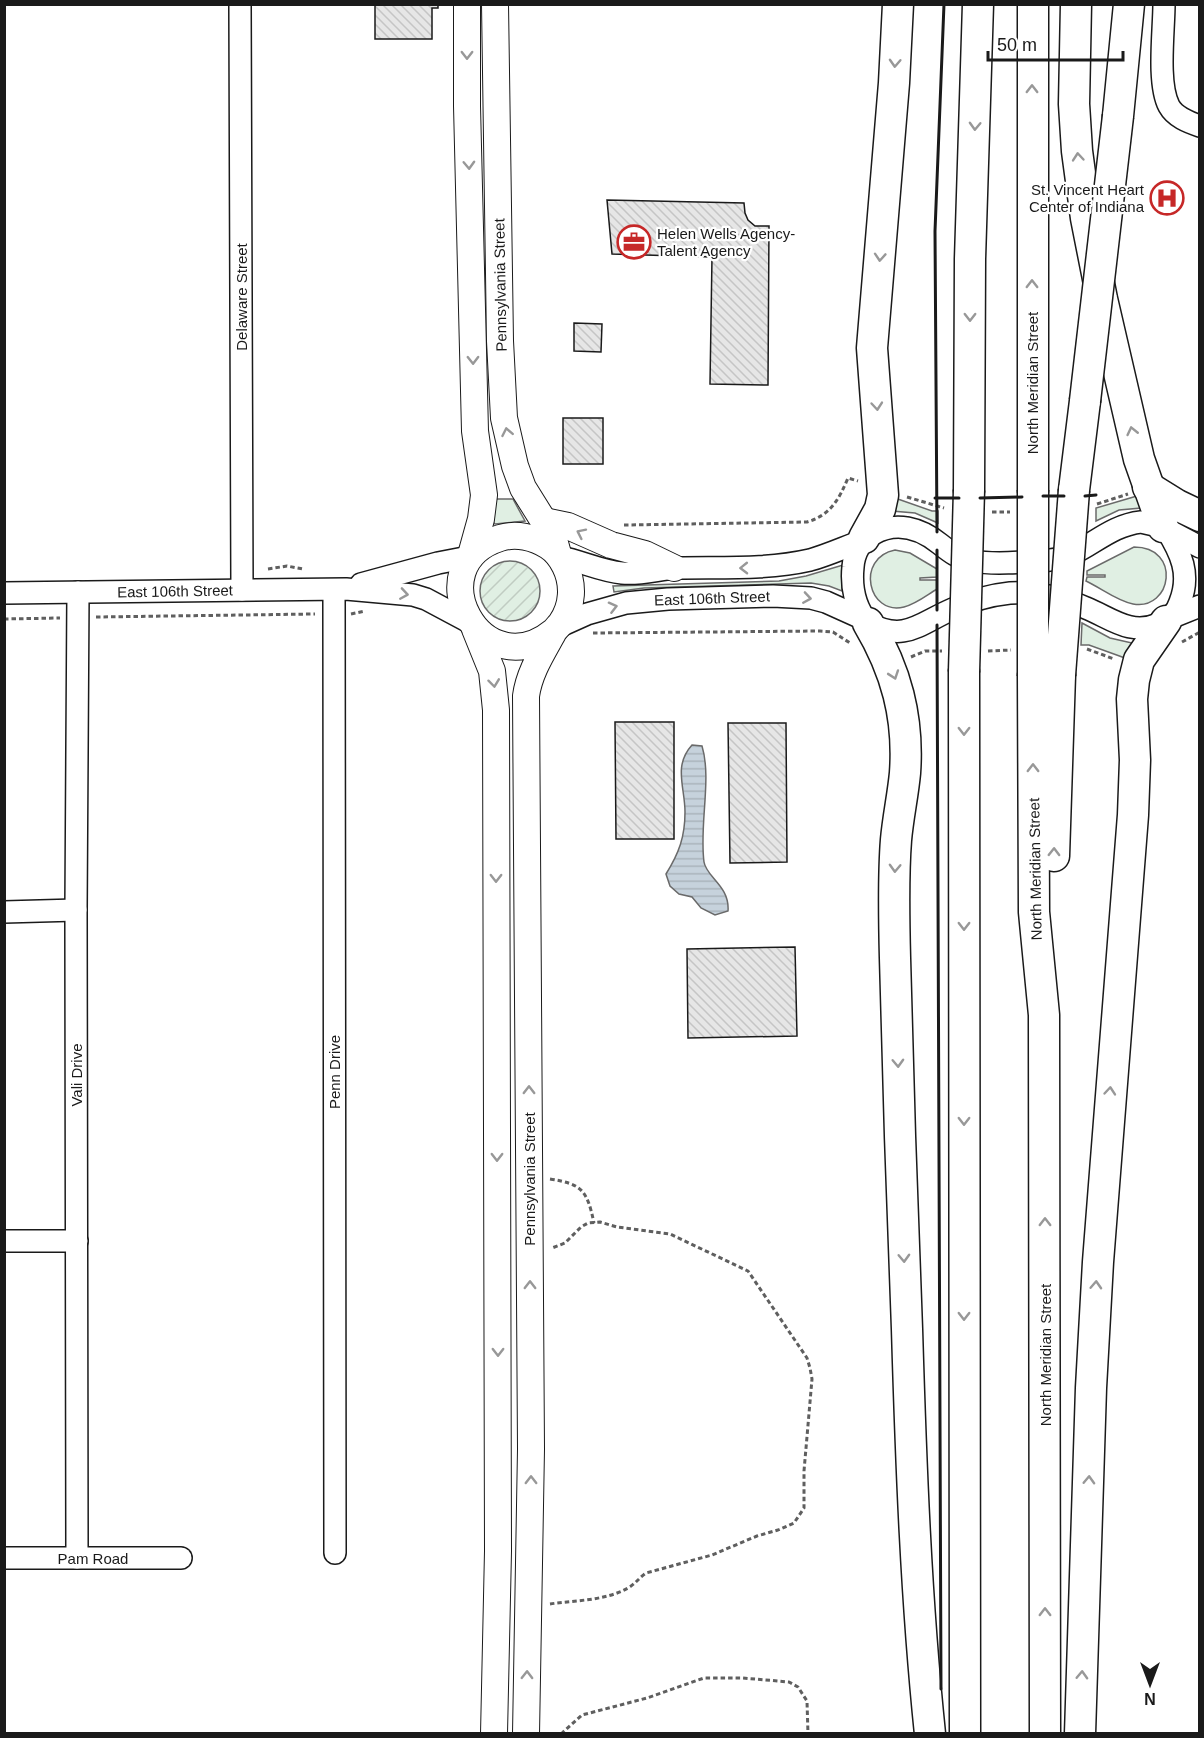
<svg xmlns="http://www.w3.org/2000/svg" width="1204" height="1738" font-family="Arial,sans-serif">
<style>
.grass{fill:#e0efe3;stroke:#6a6a6a;stroke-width:1.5}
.garden{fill:url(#garden-furrows);stroke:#6a6a6a;stroke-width:1.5}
.water{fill:url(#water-rules);stroke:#6a6a6a;stroke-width:1.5}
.building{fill:url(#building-back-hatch);stroke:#1a1a1a;stroke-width:1.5}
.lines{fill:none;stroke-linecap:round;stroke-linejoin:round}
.minor-casing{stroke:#1a1a1a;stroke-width:24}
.major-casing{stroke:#1a1a1a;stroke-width:28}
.highway-casing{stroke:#1a1a1a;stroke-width:33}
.path{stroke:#5f5f5f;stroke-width:3;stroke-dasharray:4.5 3;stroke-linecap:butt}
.minor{stroke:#fff;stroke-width:21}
.major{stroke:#fff;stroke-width:26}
.highway{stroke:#fff;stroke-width:30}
.highway-bridge-casing{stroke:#1a1a1a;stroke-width:33;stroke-linecap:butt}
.highway-bridge{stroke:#fff;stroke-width:30}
.wall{stroke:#1a1a1a;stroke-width:3}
.oneway{stroke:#989898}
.labels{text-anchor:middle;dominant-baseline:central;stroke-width:4.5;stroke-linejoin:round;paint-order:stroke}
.poi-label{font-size:15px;fill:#1a1a1a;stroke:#fff;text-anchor:end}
.street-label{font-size:15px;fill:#1a1a1a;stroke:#fff}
</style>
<defs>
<pattern id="garden-furrows" width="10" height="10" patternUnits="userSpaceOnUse" patternTransform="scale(1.5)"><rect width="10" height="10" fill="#e0efe3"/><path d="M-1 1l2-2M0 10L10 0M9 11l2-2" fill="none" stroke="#c0ccc2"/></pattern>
<pattern id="water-rules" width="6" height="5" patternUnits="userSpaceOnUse" patternTransform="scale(1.5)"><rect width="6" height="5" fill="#c6d2dc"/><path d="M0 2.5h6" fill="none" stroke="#aab4bc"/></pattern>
<pattern id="building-back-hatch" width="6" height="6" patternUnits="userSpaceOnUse" patternTransform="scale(1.5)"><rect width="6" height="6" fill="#e6e6e6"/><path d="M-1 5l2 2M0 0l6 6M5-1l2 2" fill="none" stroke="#c5c5c5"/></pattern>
</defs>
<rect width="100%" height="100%" fill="#fff"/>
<!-- grass -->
<g class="grass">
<polygon points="1137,496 1141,508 1119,510 1096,521 1096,508"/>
<polygon points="895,498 932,511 938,511 938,523 915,513 892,511"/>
<polygon points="496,499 513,499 525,521 495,524 493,522"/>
<path d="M1134 547C1182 547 1172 611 1133 604 1117 601 1101 588 1086 581L1087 577H1105V575H1087V571Z"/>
<path d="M895 550 910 553 937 569V577L920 578V580H937V589C927 595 916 604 904 607 868 616 855 558 895 550Z"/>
<polygon points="843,565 842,591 829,586 811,583 644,588 614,592 613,586 779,581 806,576"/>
<polygon points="1082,623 1110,638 1132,643 1125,658 1089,645 1081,645"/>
</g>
<!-- garden -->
<circle class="garden" cx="510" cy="591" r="30"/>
<!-- water -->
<path class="water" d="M692 745 702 746C712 779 699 825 704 862 706 877 730 886 728 911L715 915 701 908 692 897 679 894 670 886 666 874C679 853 685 837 685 812 685 787 673 766 692 745Z"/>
<!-- building -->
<g class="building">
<polygon points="375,4 438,4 438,8 432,8 432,39 375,39"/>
<polygon points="607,200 744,203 745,213 748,220 755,226 769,226 768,385 710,384 712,257 612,254"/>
<polygon points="574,323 602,324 601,352 574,351"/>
<rect x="563" y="418" width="40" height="46"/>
<polygon points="615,722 674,722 674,839 616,839"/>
<polygon points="728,723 786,723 787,862 730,863"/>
<polygon points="795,947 797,1036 688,1038 687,949"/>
</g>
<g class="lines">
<!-- minor casing -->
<g class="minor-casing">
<g id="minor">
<polyline points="240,4 242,590"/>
<path d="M1164 4C1164 31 1157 83 1169 106 1175 117 1188 122 1200 126"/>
<path d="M1141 522 1163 527 1166 529C1181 553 1191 574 1180 602 1177 612 1169 620 1159 624 1130 636 1111 618 1086 608 1064 598 1034 591 1010 593 991 595 970 601 953 609 920 623 905 643 868 623 855 607 851 586 853 567 854 553 861 540 873 534 896 521 920 528 940 544 950 552 959 559 972 561 995 565 1026 562 1050 560 1084 557 1104 526 1141 522Z"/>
<polyline points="1166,529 1200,547"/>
<path d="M560 557C581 561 601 571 622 573 641 575 659 569 677 568 722 567 766 570 810 560 828 555 845 547 862 541"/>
<polyline points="361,584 438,563 469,557"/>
<polyline points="334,590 335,1553"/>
<polyline points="4,593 346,589 413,595 426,599 471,623"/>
<polyline points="1170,618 1200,606"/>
<polyline points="558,627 587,614 626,603 668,599 773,596 811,598 826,602 866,620"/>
<polyline points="4,912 76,910"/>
<polyline points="4,1241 77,1241"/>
<polyline points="4,1558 181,1558"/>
<polyline points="77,1558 76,910 78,592"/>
</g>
</g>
<!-- major casing -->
<g class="major-casing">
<g id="major">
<polyline points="467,4 467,106 475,431 484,495 481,519 471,555"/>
<polyline points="495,4 500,341 504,418 515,466 523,488 553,536 558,554"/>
<polyline points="544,521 568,526 611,545 645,554 674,568"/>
<polyline points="475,629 492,671 496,710 498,1551 494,1734"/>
<path d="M526 1734 531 1449 526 696C529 673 542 653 553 633 555 629 559 626 561 623 573 606 574 584 565 566 561 558 556 551 548 546 534 537 516 533 500 538 415 565 482 690 554 631"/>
</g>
</g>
<!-- highway casing -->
<g class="highway-casing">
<g id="highway">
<polyline points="1076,4 1074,104 1077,151 1086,218 1102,299 1139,459 1163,527"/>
<polyline points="1118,116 1129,4"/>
<polyline points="1148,487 1177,505 1200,516"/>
<polyline points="969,490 970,259 978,4"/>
<polyline points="1033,490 1033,4"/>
<polyline points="1074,490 1085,401"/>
<polyline points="864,538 880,509 883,495 872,348 894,83 898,4"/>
<path d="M868 623C896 670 909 717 905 773 903 795 898 817 896 840 893 878 894 919 895 958 898 1082 902 1205 907 1329 911 1464 916 1599 930 1734"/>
<polyline points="964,672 965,1734"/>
<polyline points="1033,676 1034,912 1044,1015 1045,1734"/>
<polyline points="1054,856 1060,675"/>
<polyline points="1080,1734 1091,1388 1098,1262 1133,815 1135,760 1132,699 1134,680 1139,660 1166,621"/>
</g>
</g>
<!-- path -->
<g class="path">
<polyline points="907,497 944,508"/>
<polyline points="1097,504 1128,494"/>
<polyline points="992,512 1010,512"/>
<path d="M624 525 807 522C831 515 839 499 848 478L858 481"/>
<polyline points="268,569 287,566 303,569"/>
<polyline points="351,614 365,611"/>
<polyline points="96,617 315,614"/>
<polyline points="4,619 60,618"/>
<polyline points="593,633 820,631 833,632 850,643"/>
<polyline points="1182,642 1200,632"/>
<polyline points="1087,649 1114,659"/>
<polyline points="988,651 1011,650"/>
<polyline points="911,657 925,651 942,651"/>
<path d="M550 1179C582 1184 587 1190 594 1223"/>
<path d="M550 1604C576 1600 605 1601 628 1588 635 1584 639 1578 646 1573L712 1555 757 1536 778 1530 794 1523 804 1508V1471L812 1379 810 1368 807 1358 748 1271 670 1234 617 1227 600 1222 588 1223 581 1227 565 1243 552 1248"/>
<polyline points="561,1734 582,1715 647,1698 704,1678 743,1678 789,1682 798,1687 807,1701 808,1734"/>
</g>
<!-- minor -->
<use href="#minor" class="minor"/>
<!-- major -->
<use href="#major" class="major"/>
<!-- highway -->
<use href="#highway" class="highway"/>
<!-- highway-bridge casing -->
<g class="highway-bridge-casing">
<g id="highway-bridge">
<polyline points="1085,401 1118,116"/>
<polyline points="1033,490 1033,676"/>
<polyline points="964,672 969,490"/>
<polyline points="1060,675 1074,490"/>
</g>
</g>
<!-- highway-bridge -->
<use href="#highway-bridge" class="highway-bridge"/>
<!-- wall -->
<g class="wall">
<polyline points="1043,496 1064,496"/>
<polyline points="1085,496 1096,495"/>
<polyline points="935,498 959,498"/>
<polyline points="980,498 1022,497"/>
<polyline points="937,532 935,231 944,4"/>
<polyline points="937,550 937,610"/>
<polyline points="937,625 941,1689"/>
</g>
</g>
<!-- one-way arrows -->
<defs><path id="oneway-chevron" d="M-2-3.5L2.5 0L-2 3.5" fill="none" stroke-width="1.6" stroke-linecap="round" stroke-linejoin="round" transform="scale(1.5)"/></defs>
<g class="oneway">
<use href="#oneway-chevron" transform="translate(467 55) rotate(90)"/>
<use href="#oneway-chevron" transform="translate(895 63) rotate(93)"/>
<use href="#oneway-chevron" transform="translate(1032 89) rotate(-90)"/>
<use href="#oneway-chevron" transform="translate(975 126) rotate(92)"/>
<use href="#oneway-chevron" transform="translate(1078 157) rotate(-95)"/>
<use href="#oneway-chevron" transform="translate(469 165) rotate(88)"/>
<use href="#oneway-chevron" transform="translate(880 257) rotate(94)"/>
<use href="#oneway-chevron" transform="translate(1032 284) rotate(-90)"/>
<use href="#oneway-chevron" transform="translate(970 317) rotate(90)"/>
<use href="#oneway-chevron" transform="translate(473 360) rotate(89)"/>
<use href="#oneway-chevron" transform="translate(877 406) rotate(85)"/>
<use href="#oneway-chevron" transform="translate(1132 431) rotate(-103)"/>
<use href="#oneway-chevron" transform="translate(507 432) rotate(-101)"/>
<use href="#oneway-chevron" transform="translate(581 533) rotate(-154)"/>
<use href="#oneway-chevron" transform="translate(744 568) rotate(179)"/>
<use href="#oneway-chevron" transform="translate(404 594) rotate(9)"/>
<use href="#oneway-chevron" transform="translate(807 598) rotate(9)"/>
<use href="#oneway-chevron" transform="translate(613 607) rotate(-14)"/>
<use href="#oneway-chevron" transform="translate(894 675) rotate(71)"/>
<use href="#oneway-chevron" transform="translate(494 683) rotate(83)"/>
<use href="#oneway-chevron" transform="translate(964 731) rotate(90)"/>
<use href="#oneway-chevron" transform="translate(1033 768) rotate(-90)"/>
<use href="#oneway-chevron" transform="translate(1054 852) rotate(-89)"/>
<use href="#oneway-chevron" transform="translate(895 868) rotate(92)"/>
<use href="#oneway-chevron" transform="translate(496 878) rotate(90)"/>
<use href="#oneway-chevron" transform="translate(964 926) rotate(90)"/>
<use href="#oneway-chevron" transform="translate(898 1063) rotate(88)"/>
<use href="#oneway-chevron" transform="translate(529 1090) rotate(-90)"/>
<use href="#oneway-chevron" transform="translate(1110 1091) rotate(-85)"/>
<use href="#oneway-chevron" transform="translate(964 1121) rotate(90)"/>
<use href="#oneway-chevron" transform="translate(497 1157) rotate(90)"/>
<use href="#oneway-chevron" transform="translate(1045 1222) rotate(-90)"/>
<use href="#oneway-chevron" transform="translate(904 1258) rotate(88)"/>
<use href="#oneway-chevron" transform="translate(530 1285) rotate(-90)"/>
<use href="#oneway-chevron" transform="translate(1096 1285) rotate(-87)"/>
<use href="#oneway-chevron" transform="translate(964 1316) rotate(90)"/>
<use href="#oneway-chevron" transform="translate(498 1352) rotate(90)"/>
<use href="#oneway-chevron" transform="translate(531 1480) rotate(-90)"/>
<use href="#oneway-chevron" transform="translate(1089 1480) rotate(-88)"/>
<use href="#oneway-chevron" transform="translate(1045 1612) rotate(-90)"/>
<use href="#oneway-chevron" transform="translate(527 1675) rotate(-89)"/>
<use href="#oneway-chevron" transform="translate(1082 1675) rotate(-88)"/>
</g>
<!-- icons -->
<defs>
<g id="hospital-ring" transform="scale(1.725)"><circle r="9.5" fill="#fff" stroke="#c62828" stroke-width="1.5"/><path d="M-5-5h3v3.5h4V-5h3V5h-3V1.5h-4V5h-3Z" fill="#c62828"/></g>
<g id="office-ring" transform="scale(1.725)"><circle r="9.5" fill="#fff" stroke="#c62828" stroke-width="1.5"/><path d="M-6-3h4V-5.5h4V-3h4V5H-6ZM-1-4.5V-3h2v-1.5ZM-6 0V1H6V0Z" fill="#c62828"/></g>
</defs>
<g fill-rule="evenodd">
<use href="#hospital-ring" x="1167" y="198"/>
<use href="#office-ring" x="634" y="242"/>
</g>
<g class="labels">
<!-- poi labels -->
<g class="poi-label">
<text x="1144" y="189">St. Vincent Heart<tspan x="1144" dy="17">Center of Indiana</tspan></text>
<text x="657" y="233" text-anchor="start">Helen Wells Agency-<tspan x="657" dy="17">Talent Agency</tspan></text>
</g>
<!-- street labels -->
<g class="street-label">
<text transform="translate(500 285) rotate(-91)">Pennsylvania Street</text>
<text transform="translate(241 297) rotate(-90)">Delaware Street</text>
<text transform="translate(1032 383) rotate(-90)">North Meridian Street</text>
<text transform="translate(175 591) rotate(-1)">East 106th Street</text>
<text transform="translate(712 598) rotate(-2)">East 106th Street</text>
<text transform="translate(1035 869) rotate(-91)">North Meridian Street</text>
<text transform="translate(334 1072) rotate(-90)">Penn Drive</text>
<text transform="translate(76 1075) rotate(-90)">Vali Drive</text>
<text transform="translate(529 1179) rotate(-90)">Pennsylvania Street</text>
<text transform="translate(1045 1355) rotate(-90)">North Meridian Street</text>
<text x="93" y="1558">Pam Road</text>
</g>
</g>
<!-- border -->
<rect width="1204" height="1738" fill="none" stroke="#1a1a1a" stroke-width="12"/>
<!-- north arrow -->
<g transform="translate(1150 1684) rotate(180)" stroke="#ffffff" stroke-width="4.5" paint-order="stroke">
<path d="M0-4.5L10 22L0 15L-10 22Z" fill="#1a1a1a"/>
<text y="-9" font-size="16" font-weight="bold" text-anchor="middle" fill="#1a1a1a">N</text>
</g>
<!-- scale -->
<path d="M988 51v9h135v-9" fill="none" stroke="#1a1a1a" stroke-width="3"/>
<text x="997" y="51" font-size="18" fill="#1a1a1a" stroke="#ffffff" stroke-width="4.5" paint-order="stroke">50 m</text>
</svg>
